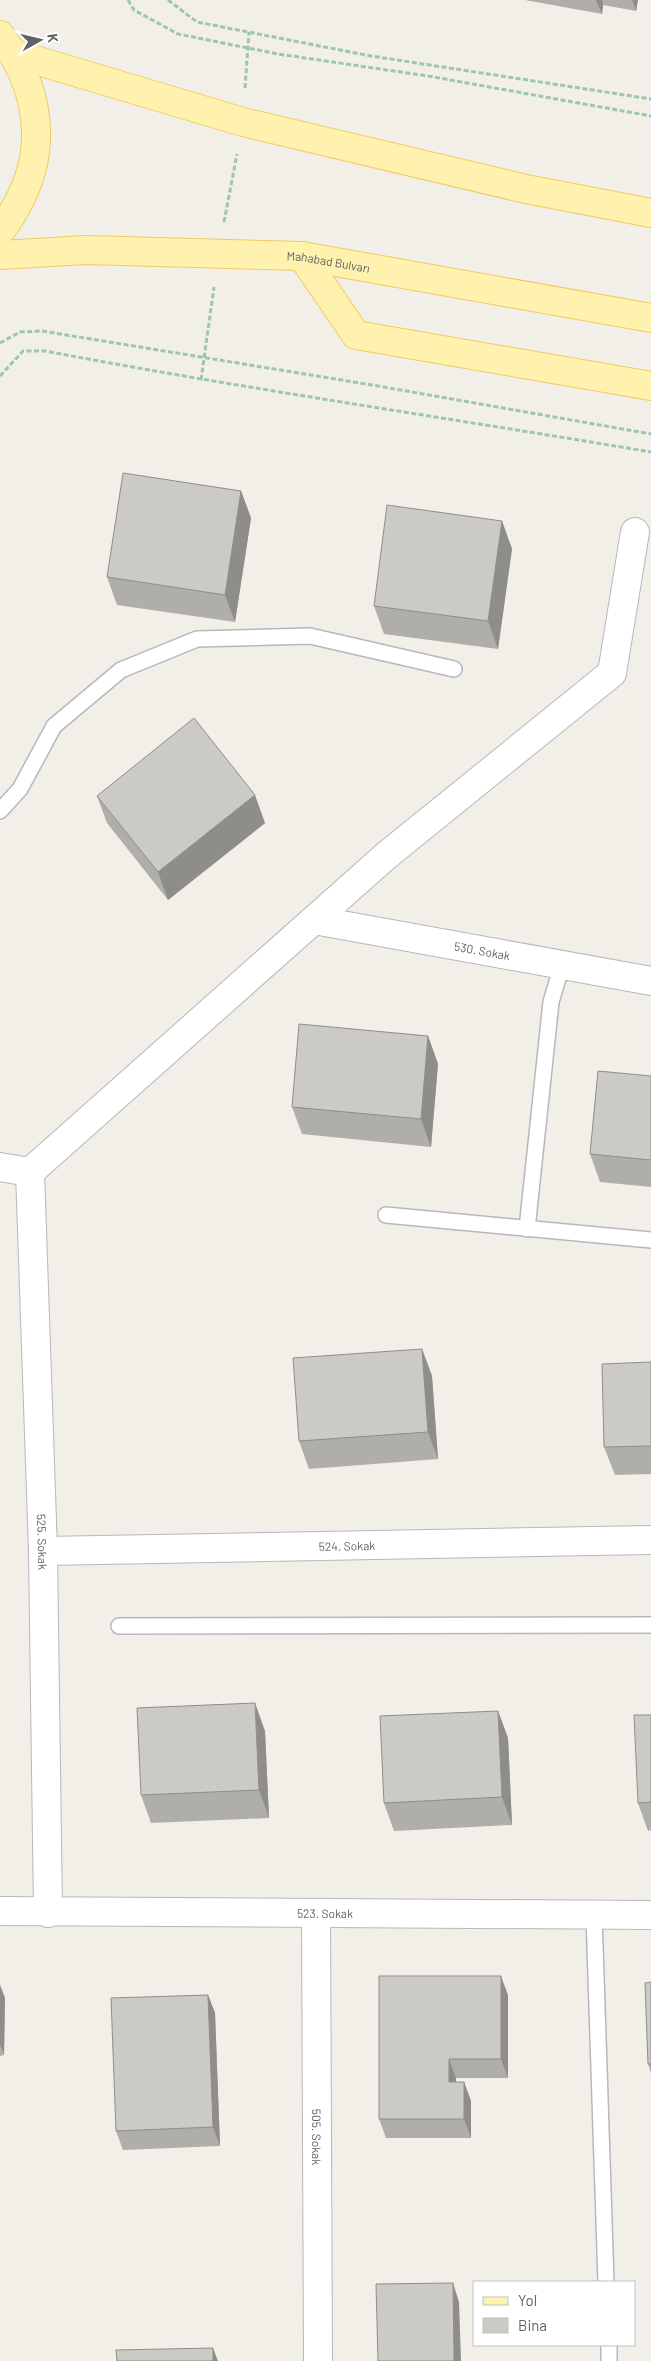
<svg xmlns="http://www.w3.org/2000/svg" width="651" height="2361" font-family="Barlow,sans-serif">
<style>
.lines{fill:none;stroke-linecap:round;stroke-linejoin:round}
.lane-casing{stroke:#b5b8bc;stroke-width:18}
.street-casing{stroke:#b5b8bc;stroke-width:30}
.primary-casing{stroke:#f2c960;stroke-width:30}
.path{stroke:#9cc7a9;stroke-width:3;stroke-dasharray:5 2.5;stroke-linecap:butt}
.lane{stroke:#fff;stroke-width:15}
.street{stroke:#fff;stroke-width:28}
.primary{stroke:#fff2af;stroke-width:28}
.wall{fill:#afaea9}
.shaded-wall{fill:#8f8d8a}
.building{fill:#cccac5;stroke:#8f8d8a}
.labels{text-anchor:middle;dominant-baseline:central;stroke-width:4.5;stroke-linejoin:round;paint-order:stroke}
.street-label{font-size:12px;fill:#5f6368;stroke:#fff}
</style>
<rect width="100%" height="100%" fill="#f1efe8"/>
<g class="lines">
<!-- lane casing -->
<g class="lane-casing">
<g id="lane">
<polyline points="0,811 20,789 54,726 121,670 197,639 310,636 454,669"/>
<polyline points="386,1215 651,1240"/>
<polyline points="527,1229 551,1002 562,965"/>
<polyline points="119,1626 651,1625"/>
<polyline points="594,1915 606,2282"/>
<polyline points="609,2345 609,2361"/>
</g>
</g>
<!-- street casing -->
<g class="street-casing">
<g id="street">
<path id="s1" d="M314 920 651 981"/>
<polyline points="0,1167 30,1172 387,855 612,673 635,532"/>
<path id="s2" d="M30 1172 43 1551 48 1913"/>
<path id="s3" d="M43 1551 651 1540"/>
<path id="s4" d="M0 1911 651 1915"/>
<path id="s5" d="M316 1913 318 2361"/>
</g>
</g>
<!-- primary casing -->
<g class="primary-casing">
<g id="primary">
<path d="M0 35C39 86 49 148 17 205 12 214 7 224 0 231"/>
<polyline points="15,54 243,122 526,189 651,213"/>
<path id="s6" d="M0 255 86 250 302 256 651 318"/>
<polyline points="302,256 356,335 651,386"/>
</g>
</g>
<!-- path -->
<g class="path">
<polyline points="128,0 134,10 178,34 278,54 428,76 651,116"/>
<polyline points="168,0 197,22 371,56 651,99"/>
<polyline points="245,88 249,32"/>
<polyline points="224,222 237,154"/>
<polyline points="0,343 20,332 42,331 378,386 651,434"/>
<path d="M0 376 23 351H45C246 389 449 418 651 452"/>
<polyline points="201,380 214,287"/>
</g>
<!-- lane -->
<use href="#lane" class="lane"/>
<!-- street -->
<use href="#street" class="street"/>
<!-- primary -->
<use href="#primary" class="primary"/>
</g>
<!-- wall -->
<g class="wall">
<polygon points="525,0 638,0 636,11 603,5 602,14"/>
<polygon points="241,491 251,518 235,622 117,605 107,577"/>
<polygon points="502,521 512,549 498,649 384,634 374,606"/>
<polygon points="97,796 265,823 168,900 107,823"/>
<polygon points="428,1036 438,1064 431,1147 302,1134 292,1107"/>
<polygon points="651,1076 651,1187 600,1182 590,1154"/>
<polygon points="422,1349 432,1376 438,1459 309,1469 299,1441"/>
<polygon points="651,1362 651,1474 615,1475 604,1447"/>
<polygon points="498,1711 508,1738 512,1825 394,1831 384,1803"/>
<polygon points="651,1715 651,1830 648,1831 638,1803"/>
<polygon points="265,1731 269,1818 151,1823 141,1795"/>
<polygon points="651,1982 651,2073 648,2064"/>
<polygon points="0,1985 5,1998 4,2055 0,2056"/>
<polygon points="208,1995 215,2013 220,2146 123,2150 116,2131"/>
<polygon points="508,1995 508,2078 456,2078 456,2082 464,2082 471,2101 471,2138 386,2138 379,2119"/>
</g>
<!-- shaded-wall -->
<g class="shaded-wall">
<polygon points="596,0 602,0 603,5 602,14"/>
<polygon points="632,0 638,0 636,11"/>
<polygon points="241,491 251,518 235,622 225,595"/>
<polygon points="502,521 512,549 498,649 488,621"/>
<polygon points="255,795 265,823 168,900 158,872"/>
<polygon points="428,1036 438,1064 431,1147 421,1119"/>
<polygon points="422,1349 432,1376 438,1459 428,1432"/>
<polygon points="255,1703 265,1731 269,1818 259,1790"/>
<polygon points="498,1711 508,1738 512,1825 502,1797"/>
<polygon points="501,1976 508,1995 508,2078 501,2059"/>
<polygon points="0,1985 5,1998 4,2055 0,2044"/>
<polygon points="208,1995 215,2013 220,2146 213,2127"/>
<polygon points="449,2059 456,2078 456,2101 449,2082"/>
<polygon points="464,2082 471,2101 471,2138 464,2119"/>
<polygon points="453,2283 459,2302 461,2361 454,2361"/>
<polygon points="213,2348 218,2361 213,2361"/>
</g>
<!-- building -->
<g class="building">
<polygon points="123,473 241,491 225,595 107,577"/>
<polygon points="387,505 502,521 488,621 374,606"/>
<polygon points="194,718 255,795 158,872 97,796"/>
<polygon points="299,1024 428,1036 421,1119 292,1107"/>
<polygon points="598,1071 651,1076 651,1160 590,1154"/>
<polygon points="422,1349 428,1432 299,1441 293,1358"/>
<polygon points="651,1362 651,1446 604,1447 602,1364"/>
<polygon points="255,1703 259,1790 141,1795 137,1708"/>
<polygon points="498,1711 502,1797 384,1803 380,1716"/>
<polygon points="634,1715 651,1715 651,1802 638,1803"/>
<polygon points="379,1976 501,1976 501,2059 449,2059 449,2082 464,2082 464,2119 379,2119"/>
<polygon points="651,1982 651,2064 648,2064 645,1983"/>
<polygon points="208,1995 213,2127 116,2131 111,1998"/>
<polygon points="453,2283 454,2361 378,2361 376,2284"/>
<polygon points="213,2348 213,2361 117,2361 116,2350"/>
</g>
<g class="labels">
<!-- street labels -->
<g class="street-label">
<text stroke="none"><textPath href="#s6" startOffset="329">Mahabad Bulvarı</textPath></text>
<text stroke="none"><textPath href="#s1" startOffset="171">530. Sokak</textPath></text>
<text stroke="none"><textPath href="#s2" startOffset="370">525. Sokak</textPath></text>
<text stroke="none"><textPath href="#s3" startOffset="304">524. Sokak</textPath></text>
<text stroke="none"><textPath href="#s4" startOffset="325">523. Sokak</textPath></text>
<text stroke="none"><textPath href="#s5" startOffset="224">505. Sokak</textPath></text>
</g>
</g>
<!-- legend -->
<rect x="473" y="2281" width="162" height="65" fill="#ffffff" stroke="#bfc1c3"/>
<rect x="483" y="2297" width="25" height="8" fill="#fff2af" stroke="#bfc1c3"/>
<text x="518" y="2306" font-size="15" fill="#5f6368">Yol</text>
<rect x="483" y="2318" width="25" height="15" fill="#cccac5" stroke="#bfc1c3"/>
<text x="518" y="2331" font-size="15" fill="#5f6368">Bina</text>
<!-- north arrow -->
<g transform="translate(40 40) rotate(82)" stroke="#ffffff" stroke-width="4" paint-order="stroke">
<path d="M0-4L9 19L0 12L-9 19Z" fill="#5f6368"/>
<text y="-8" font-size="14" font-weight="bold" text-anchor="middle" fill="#5f6368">K</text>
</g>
</svg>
